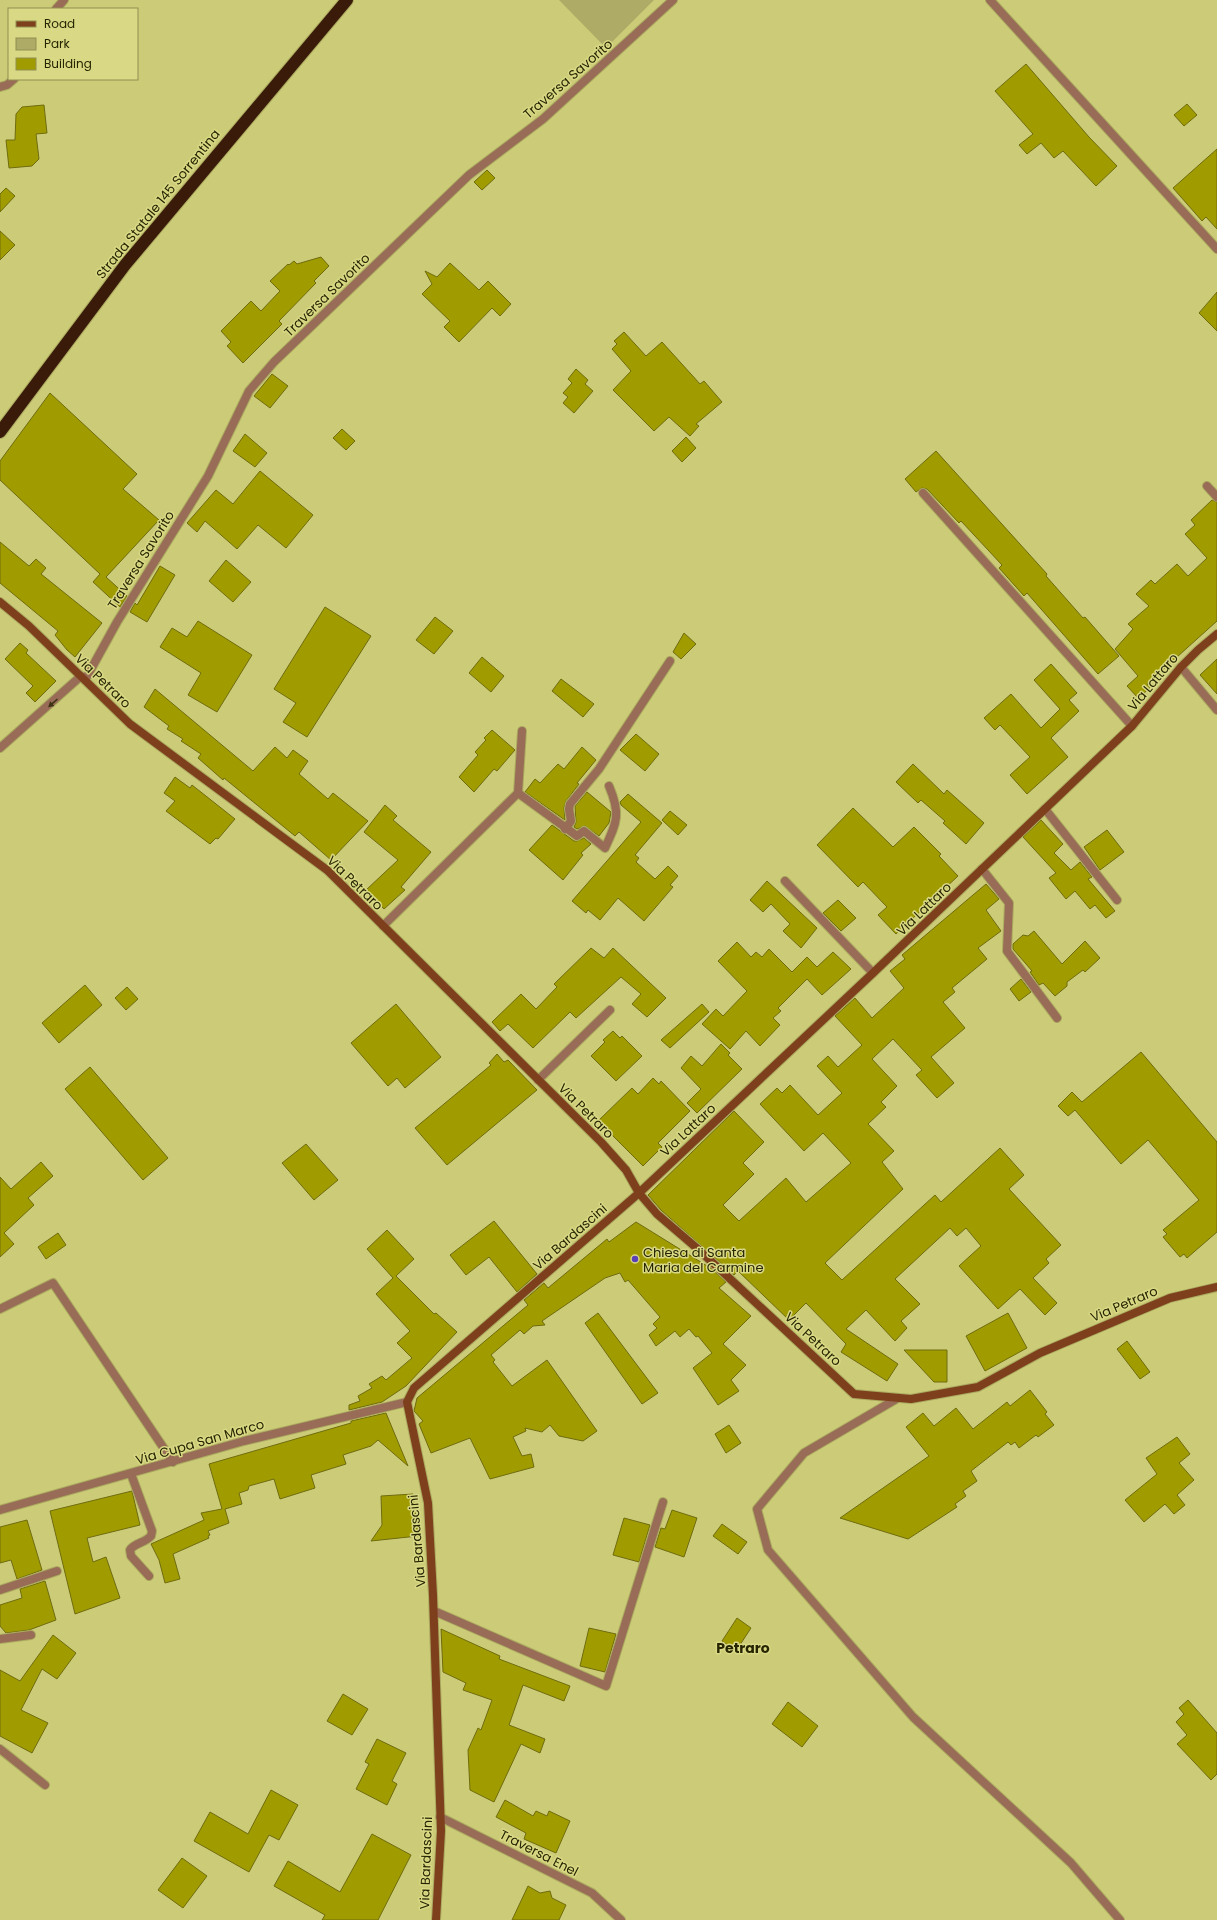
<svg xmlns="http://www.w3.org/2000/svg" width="1217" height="1920" font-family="Poppins,sans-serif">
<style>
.green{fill:#adab65}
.building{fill:#a09c00;stroke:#6f6c0f}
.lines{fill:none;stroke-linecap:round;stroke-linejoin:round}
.lane-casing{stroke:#abaa60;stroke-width:10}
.street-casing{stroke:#abaa60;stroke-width:10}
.secondary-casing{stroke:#abaa60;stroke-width:10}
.highway-casing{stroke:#abaa60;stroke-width:14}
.lane{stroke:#986c56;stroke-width:8}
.street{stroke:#986c56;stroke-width:8}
.secondary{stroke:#7e3f1c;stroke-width:8}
.highway{stroke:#3a1a08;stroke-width:12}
.oneway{fill:#3d3313}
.poi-dot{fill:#5a40b8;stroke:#d9d884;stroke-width:1.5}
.labels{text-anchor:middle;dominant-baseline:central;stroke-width:3;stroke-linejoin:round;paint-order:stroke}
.street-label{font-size:13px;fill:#262502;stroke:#d9d884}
.poi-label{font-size:13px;fill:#262502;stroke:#d9d884;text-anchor:start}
.neighbourhood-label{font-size:14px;font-weight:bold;fill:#262502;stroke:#d9d884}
</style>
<rect width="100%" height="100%" fill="#cccb77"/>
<!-- green -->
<polygon class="green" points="559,0 654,0 606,48"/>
<!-- building -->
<g class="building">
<polygon points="1026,64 1089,137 1117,166 1096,186 1063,151 1054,158 1041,143 1027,154 1019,145 1033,134 995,91"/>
<polygon points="1187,104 1197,115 1184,126 1174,115"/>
<polygon points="44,105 47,133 36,134 39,159 32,166 9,168 6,140 15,140 16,114 22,107"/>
<polygon points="1217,149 1217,229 1206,217 1202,221 1173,188"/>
<polygon points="487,170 495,178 482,190 474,182"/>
<polygon points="6,188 15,196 0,212 0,194"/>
<polygon points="0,231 15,245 0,260"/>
<polygon points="321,257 329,266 314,281 316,283 279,321 282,324 243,363 227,346 231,342 221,331 251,301 261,311 280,291 270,281 288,264 289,265 294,261 297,264"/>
<polygon points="450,263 479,290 488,281 511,304 500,316 492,308 459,342 444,327 450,321 422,294 432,284 425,271 437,277"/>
<polygon points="1217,292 1217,331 1199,313"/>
<polygon points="624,332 646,356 662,342 700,384 704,381 722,402 696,424 699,426 690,436 669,417 654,431 613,390 631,371 612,349 617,344 614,341"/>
<polygon points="576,369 588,380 585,384 593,391 574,413 563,403 568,397 563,393 572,383 568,379"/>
<polygon points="272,374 288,386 270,408 254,396"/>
<polygon points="50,393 137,474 123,489 159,520 106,577 127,596 120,607 93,582 100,574 0,480 0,461"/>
<polygon points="342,429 355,441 346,450 333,438"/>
<polygon points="245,434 267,453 255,467 233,451"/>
<polygon points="686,437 696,448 682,462 672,451"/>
<polygon points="936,451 1047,574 1046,576 1083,618 1085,617 1119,656 1098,674 1027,593 1024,596 999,568 1002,565 961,521 959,523 927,489 922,488 916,492 905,479"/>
<polygon points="260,471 313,515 286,548 258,525 237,549 205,521 197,532 187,523 216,490 233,504"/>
<polygon points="1212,500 1217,502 1217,621 1147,684 1150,688 1138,698 1127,686 1138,676 1115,649 1133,629 1128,624 1149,606 1136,594 1151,580 1155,584 1177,564 1188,576 1207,558 1185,534 1195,525 1191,520"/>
<polygon points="0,542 29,566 36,559 46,568 41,574 102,623 75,657 67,650 55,635 58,631 0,583"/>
<polygon points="226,560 251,582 233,602 209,581"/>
<polygon points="160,566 175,575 147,622 130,612 135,603 137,605"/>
<polygon points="325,607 371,636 307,737 283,722 296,703 274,689"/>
<polygon points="435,617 453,631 434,654 416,640"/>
<polygon points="198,621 252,655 217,712 188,695 201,673 160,647 172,628 187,637"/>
<polygon points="684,633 696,644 681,659 673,652"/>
<polygon points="20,643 28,650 26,653 56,681 35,702 26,693 33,686 5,659"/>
<polygon points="482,657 504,676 491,692 469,673"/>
<polygon points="1217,659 1217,694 1200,675"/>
<polygon points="1051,664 1077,693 1069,700 1079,711 1051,738 1068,757 1027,794 1010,775 1030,757 1000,725 995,730 984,718 1011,694 1041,728 1060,709 1034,680"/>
<polygon points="561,679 594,704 583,717 552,691"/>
<polygon points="155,689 253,771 275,747 287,758 293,750 308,761 299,774 328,799 333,793 368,821 331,860 299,832 295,836 224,778 223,780 198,758 201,754 181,741 183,739 167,729 169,726 144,707"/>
<polygon points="492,730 515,750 497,771 494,769 474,792 459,777 478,755 475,752 486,740 484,738"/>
<polygon points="636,734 659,754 645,771 620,750"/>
<polygon points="582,747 596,760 577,783 579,784 566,801 564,808 565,820 525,792 535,779 540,783 558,764 564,769"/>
<polygon points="913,764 944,794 947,790 984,823 966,844 943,823 945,821 921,800 918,803 896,782"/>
<polygon points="175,777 190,788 192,785 235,819 218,839 216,838 210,844 166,811 175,801 164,793"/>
<polygon points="587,792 611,812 609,823 599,836 585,826 577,829 574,827 576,822 575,806"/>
<polygon points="628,794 662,823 635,855 639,858 636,862 655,879 668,866 678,876 670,885 673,887 644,921 618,898 600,920 588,910 586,913 572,901 641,822 621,805 620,802"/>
<polygon points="385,805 397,816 393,820 431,852 401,887 405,890 384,909 366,890 398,860 364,832"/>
<polygon points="853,808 893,847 914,827 941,854 939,856 958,876 896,934 878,915 887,907 863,882 858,887 817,845"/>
<polygon points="670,811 687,825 678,835 662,820"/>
<polygon points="1041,820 1063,844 1054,853 1071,870 1080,862 1092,877 1088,879 1115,911 1106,918 1095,905 1090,909 1075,891 1066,899 1049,878 1056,873 1023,837"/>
<polygon points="552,825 574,841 577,841 584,838 591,844 581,853 583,855 563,880 529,850"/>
<polygon points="1107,830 1124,852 1100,870 1084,847"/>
<polygon points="767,881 817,928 801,948 783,931 790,924 771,904 763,912 750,900"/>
<polygon points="986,884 999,899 986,910 1001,931 978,948 987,959 952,988 955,992 943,1002 965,1028 931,1057 954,1083 937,1098 916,1075 922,1070 893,1039 872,1059 897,1086 881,1102 886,1107 868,1124 894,1151 882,1162 903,1189 825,1263 842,1280 935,1195 941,1202 1000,1148 1024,1175 1009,1189 1061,1245 1046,1259 1049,1263 1033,1278 1057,1303 1045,1315 1020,1289 998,1309 959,1266 981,1246 966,1228 957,1236 950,1228 895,1279 920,1304 901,1321 907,1328 895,1341 866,1310 846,1329 898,1364 887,1381 841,1352 846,1344 806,1303 789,1320 738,1271 734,1275 661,1210 648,1195 734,1111 764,1142 743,1163 754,1174 723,1205 739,1221 786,1178 806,1202 851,1163 823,1133 804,1151 760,1104 777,1088 782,1093 790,1085 818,1115 842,1093 817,1066 828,1056 838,1067 862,1045 835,1016 855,998 872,1018 904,988 890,971 905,959 902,955"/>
<polygon points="838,900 856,918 841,931 823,913"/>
<polygon points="1034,931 1062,964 1085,941 1100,958 1085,972 1083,970 1067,982 1067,986 1055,996 1043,983 1039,985 1030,972 1032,971 1013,949 1013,944 1023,935 1028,936"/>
<polygon points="737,942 751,957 756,952 762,957 769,949 792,972 807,957 817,967 833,952 851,969 822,995 807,979 778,1008 781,1011 773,1018 780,1025 760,1046 746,1031 730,1049 702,1024 716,1009 723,1016 747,991 718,961"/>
<polygon points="591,948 604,958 613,948 666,998 647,1017 632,1004 641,994 621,977 576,1018 570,1012 533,1048 508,1024 500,1031 492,1022 521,994 536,1009 557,987 554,984"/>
<polygon points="1021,979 1031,992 1019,1001 1010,989"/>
<polygon points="85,985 102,1005 59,1043 42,1023"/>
<polygon points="127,987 138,999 126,1010 115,998"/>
<polygon points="396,1004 441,1057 405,1088 397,1078 388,1086 351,1043"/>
<polygon points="702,1004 709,1012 670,1048 661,1040"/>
<polygon points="613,1031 620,1038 622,1036 642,1056 616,1081 591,1056 605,1042 603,1040"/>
<polygon points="721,1044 730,1053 728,1055 742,1069 697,1113 687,1103 701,1089 681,1068 691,1056 702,1066"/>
<polygon points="1141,1052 1217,1142 1217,1232 1187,1258 1184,1254 1180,1257 1163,1237 1167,1234 1163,1230 1199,1200 1148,1140 1121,1164 1075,1110 1068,1116 1058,1106 1072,1092 1082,1102"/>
<polygon points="497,1054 504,1062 508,1060 537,1090 447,1165 415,1128 491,1065 489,1063"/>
<polygon points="90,1067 168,1158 143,1180 65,1089"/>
<polygon points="653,1078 659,1084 661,1081 690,1111 658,1143 662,1147 643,1166 598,1121 632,1088 638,1094"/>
<polygon points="306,1144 338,1180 314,1200 282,1163"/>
<polygon points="41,1162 53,1176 28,1198 34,1205 4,1233 14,1244 0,1257 0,1177 11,1189"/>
<polygon points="494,1221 537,1274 517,1292 489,1257 466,1275 450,1255"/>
<polygon points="636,1222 712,1269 726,1282 719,1288 751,1316 723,1344 746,1365 731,1380 739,1391 718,1405 693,1368 712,1353 698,1336 696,1337 689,1329 680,1337 675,1331 656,1346 649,1335 657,1328 653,1324 660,1317 628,1280 625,1282 620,1273 605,1278 542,1321 545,1325 533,1326 524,1334 520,1330 491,1355 495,1360 493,1362 512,1386 547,1360 597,1431 583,1441 559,1436 550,1425 542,1432 525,1428 526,1431 513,1437 522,1456 531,1454 534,1467 490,1479 470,1438 431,1453 419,1424 423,1421 414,1411 417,1398 528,1305 524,1300 544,1283 548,1288 607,1239 609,1242"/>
<polygon points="387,1230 414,1259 396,1276 434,1314 436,1313 457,1332 406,1386 382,1402 349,1410 349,1405 360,1401 358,1396 372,1388 369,1384 382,1376 386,1380 412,1358 397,1343 410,1331 376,1294 393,1278 367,1249"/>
<polygon points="58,1233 66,1245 46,1259 38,1247"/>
<polygon points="598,1313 658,1393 642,1404 585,1323"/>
<polygon points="1008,1313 1027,1348 985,1371 966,1336"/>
<polygon points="1127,1341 1150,1372 1140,1379 1117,1349"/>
<polygon points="904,1350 947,1350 947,1382 934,1382"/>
<polygon points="1030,1390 1047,1412 1045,1414 1054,1425 1038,1437 1036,1435 1019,1448 1015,1442 1011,1445 1008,1442 971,1471 977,1481 963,1491 966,1496 955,1504 957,1507 908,1539 840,1518 929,1456 906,1427 923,1413 934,1426 956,1408 973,1429 1007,1402 1010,1406"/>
<polygon points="386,1413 408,1466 378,1440 371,1446 343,1455 346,1464 311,1475 315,1488 280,1499 274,1479 249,1486 248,1490 239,1493 242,1504 225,1509 229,1523 208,1531 210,1535 208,1536 209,1538 173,1554 180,1579 165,1583 159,1560 151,1544 204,1520 201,1513 222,1509 209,1464 351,1423 351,1421"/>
<polygon points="729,1425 741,1443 726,1453 715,1434"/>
<polygon points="1177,1437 1190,1454 1179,1463 1194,1480 1177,1495 1185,1505 1174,1514 1165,1504 1144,1522 1125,1500 1157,1474 1146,1458"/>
<polygon points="132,1491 140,1525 87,1538 93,1562 106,1557 120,1598 75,1614 50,1511"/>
<polygon points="413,1494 418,1536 371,1541 382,1525 381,1496"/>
<polygon points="672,1510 697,1518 684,1557 655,1547 661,1528 665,1529"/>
<polygon points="624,1518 650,1525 639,1562 613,1555"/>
<polygon points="27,1520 42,1570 17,1579 11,1560 0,1563 0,1527"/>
<polygon points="722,1524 747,1542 738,1554 713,1536"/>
<polygon points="45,1581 56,1620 29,1630 6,1633 0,1626 0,1605 22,1598 20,1589"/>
<polygon points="737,1618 751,1628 736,1651 722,1641"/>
<polygon points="589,1628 616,1634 605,1672 580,1666"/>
<polygon points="441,1629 500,1656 499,1659 570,1686 564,1701 523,1685 509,1725 545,1739 540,1753 521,1744 494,1802 470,1790 468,1750 478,1728 481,1730 492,1700 463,1690 466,1683 443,1672"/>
<polygon points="53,1635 76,1653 57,1679 42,1669 21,1710 48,1723 32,1753 0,1736 0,1670 20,1681"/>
<polygon points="343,1694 368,1709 352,1735 327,1721"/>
<polygon points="1188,1700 1217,1733 1217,1774 1211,1780 1177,1744 1187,1735 1176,1722 1184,1714 1179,1708"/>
<polygon points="788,1702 818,1726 802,1747 772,1724"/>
<polygon points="377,1739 406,1753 392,1781 397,1784 387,1805 356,1789 369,1764 365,1762"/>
<polygon points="271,1790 298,1805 279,1840 269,1835 249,1872 194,1841 210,1812 248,1834"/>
<polygon points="505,1800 533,1816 536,1811 547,1816 549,1811 570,1821 556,1853 524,1839 526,1833 496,1817"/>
<polygon points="372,1834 411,1855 378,1920 322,1920 325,1915 274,1886 288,1861 340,1892"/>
<polygon points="182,1858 207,1876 183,1908 158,1890"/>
<polygon points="528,1886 540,1893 550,1891 552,1898 566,1905 559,1920 512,1920"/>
</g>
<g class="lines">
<!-- lane casing -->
<g class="lane-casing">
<g id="lane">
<polyline points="1207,486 1217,497"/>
<polyline points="923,493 1132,726"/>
<polyline points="1181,667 1217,710"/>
<path d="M518 793 577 836 584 831 605 848C617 822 621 814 609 786"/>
<polyline points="1045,809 1117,900"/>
<polyline points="565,829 571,821 569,809 570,804 599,769 670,661"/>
<polyline points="982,869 1009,903 1007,951 1057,1018"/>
<polyline points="785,881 873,973"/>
<polyline points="383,926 518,793 522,731"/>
<polyline points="538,1080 610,1010"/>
<polyline points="0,1309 53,1283 173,1462"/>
<polyline points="898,1398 804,1453 757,1509 768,1550 913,1717 1071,1863 1120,1920"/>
<path d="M131 1474 152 1531 151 1536C145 1543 134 1543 130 1550L131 1556 149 1576"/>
<polyline points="0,1590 57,1571"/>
<polyline points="434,1611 606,1686 663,1502"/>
<polyline points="0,1639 31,1635"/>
<polyline points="0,1749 45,1785"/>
</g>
</g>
<!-- street casing -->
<g class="street-casing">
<g id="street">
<polyline points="990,0 1217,249"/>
<polyline points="56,9 64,0"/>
<polyline points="0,87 7,85 14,79"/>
<polyline points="85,680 117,622 208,476 249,391 274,362 469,175 543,119 673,0"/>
<polyline points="0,748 81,676"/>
<polyline points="0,1510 244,1441 407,1402"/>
<polyline points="440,1817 592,1893 621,1920"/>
</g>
</g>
<!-- secondary casing -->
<g class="secondary-casing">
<g id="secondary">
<polyline points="0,602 29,626 130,724 327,870 601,1142 626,1170 639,1193 657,1214 699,1250 854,1394 911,1399 978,1387 1040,1353 1170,1298 1217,1287"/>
<polyline points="436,1920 441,1831 433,1595 428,1503 407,1402 414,1388 639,1193 873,973 1132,726 1181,667 1198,650 1217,634"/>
</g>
</g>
<!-- highway casing -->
<g class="highway-casing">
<polyline id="highway" points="0,432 125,265 347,0"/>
</g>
<!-- lane -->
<use href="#lane" class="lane"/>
<!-- street -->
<use href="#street" class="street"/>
<!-- secondary -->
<use href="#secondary" class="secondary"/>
<!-- highway -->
<use href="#highway" class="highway"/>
</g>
<!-- one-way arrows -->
<defs><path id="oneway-solid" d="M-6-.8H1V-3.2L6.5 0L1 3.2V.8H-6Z"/></defs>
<use class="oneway" href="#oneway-solid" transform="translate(53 703) rotate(138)"/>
<!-- markers -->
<circle class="poi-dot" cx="635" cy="1259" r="4"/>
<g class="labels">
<!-- street labels -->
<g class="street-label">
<text transform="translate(568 79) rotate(-41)">Traversa Savorito</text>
<text transform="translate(158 204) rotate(-51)">Strada Statale 145 Sorrentina</text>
<text transform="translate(327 295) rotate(-44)">Traversa Savorito</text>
<text transform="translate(141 560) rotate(-58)">Traversa Savorito</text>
<text transform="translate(103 681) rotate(44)">Via Petraro</text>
<text transform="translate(1153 682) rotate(-50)">Via Lattaro</text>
<text transform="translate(355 883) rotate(44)">Via Petraro</text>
<text transform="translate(924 909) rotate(-44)">Via Lattaro</text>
<text transform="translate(586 1111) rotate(45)">Via Petraro</text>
<text transform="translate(688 1130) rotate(-43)">Via Lattaro</text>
<text transform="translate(570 1237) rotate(-41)">Via Bardascini</text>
<text transform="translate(1124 1304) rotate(-23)">Via Petraro</text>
<text transform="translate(813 1339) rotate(43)">Via Petraro</text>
<text transform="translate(200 1442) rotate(-16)">Via Cupa San Marco</text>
<text transform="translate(417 1541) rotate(-95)">Via Bardascini</text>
<text transform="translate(539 1853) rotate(27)">Traversa Enel</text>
<text transform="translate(426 1863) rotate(-88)">Via Bardascini</text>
</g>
<!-- poi labels -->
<g class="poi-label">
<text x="643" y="1252">Chiesa di Santa<tspan x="643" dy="15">Maria del Carmine</tspan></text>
</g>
<!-- neighbourhood labels -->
<g class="neighbourhood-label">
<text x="743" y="1648">Petraro</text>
</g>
</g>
<!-- legend -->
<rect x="8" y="8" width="130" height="72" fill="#d9d884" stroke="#919050"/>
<rect x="16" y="21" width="20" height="6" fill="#7e3f1c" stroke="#919050"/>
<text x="44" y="28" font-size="12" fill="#262502">Road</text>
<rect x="16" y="38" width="20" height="12" fill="#adab65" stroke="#919050"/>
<text x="44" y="48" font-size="12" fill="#262502">Park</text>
<rect x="16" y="58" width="20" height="12" fill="#a09c00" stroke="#919050"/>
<text x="44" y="68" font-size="12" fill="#262502">Building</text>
</svg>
